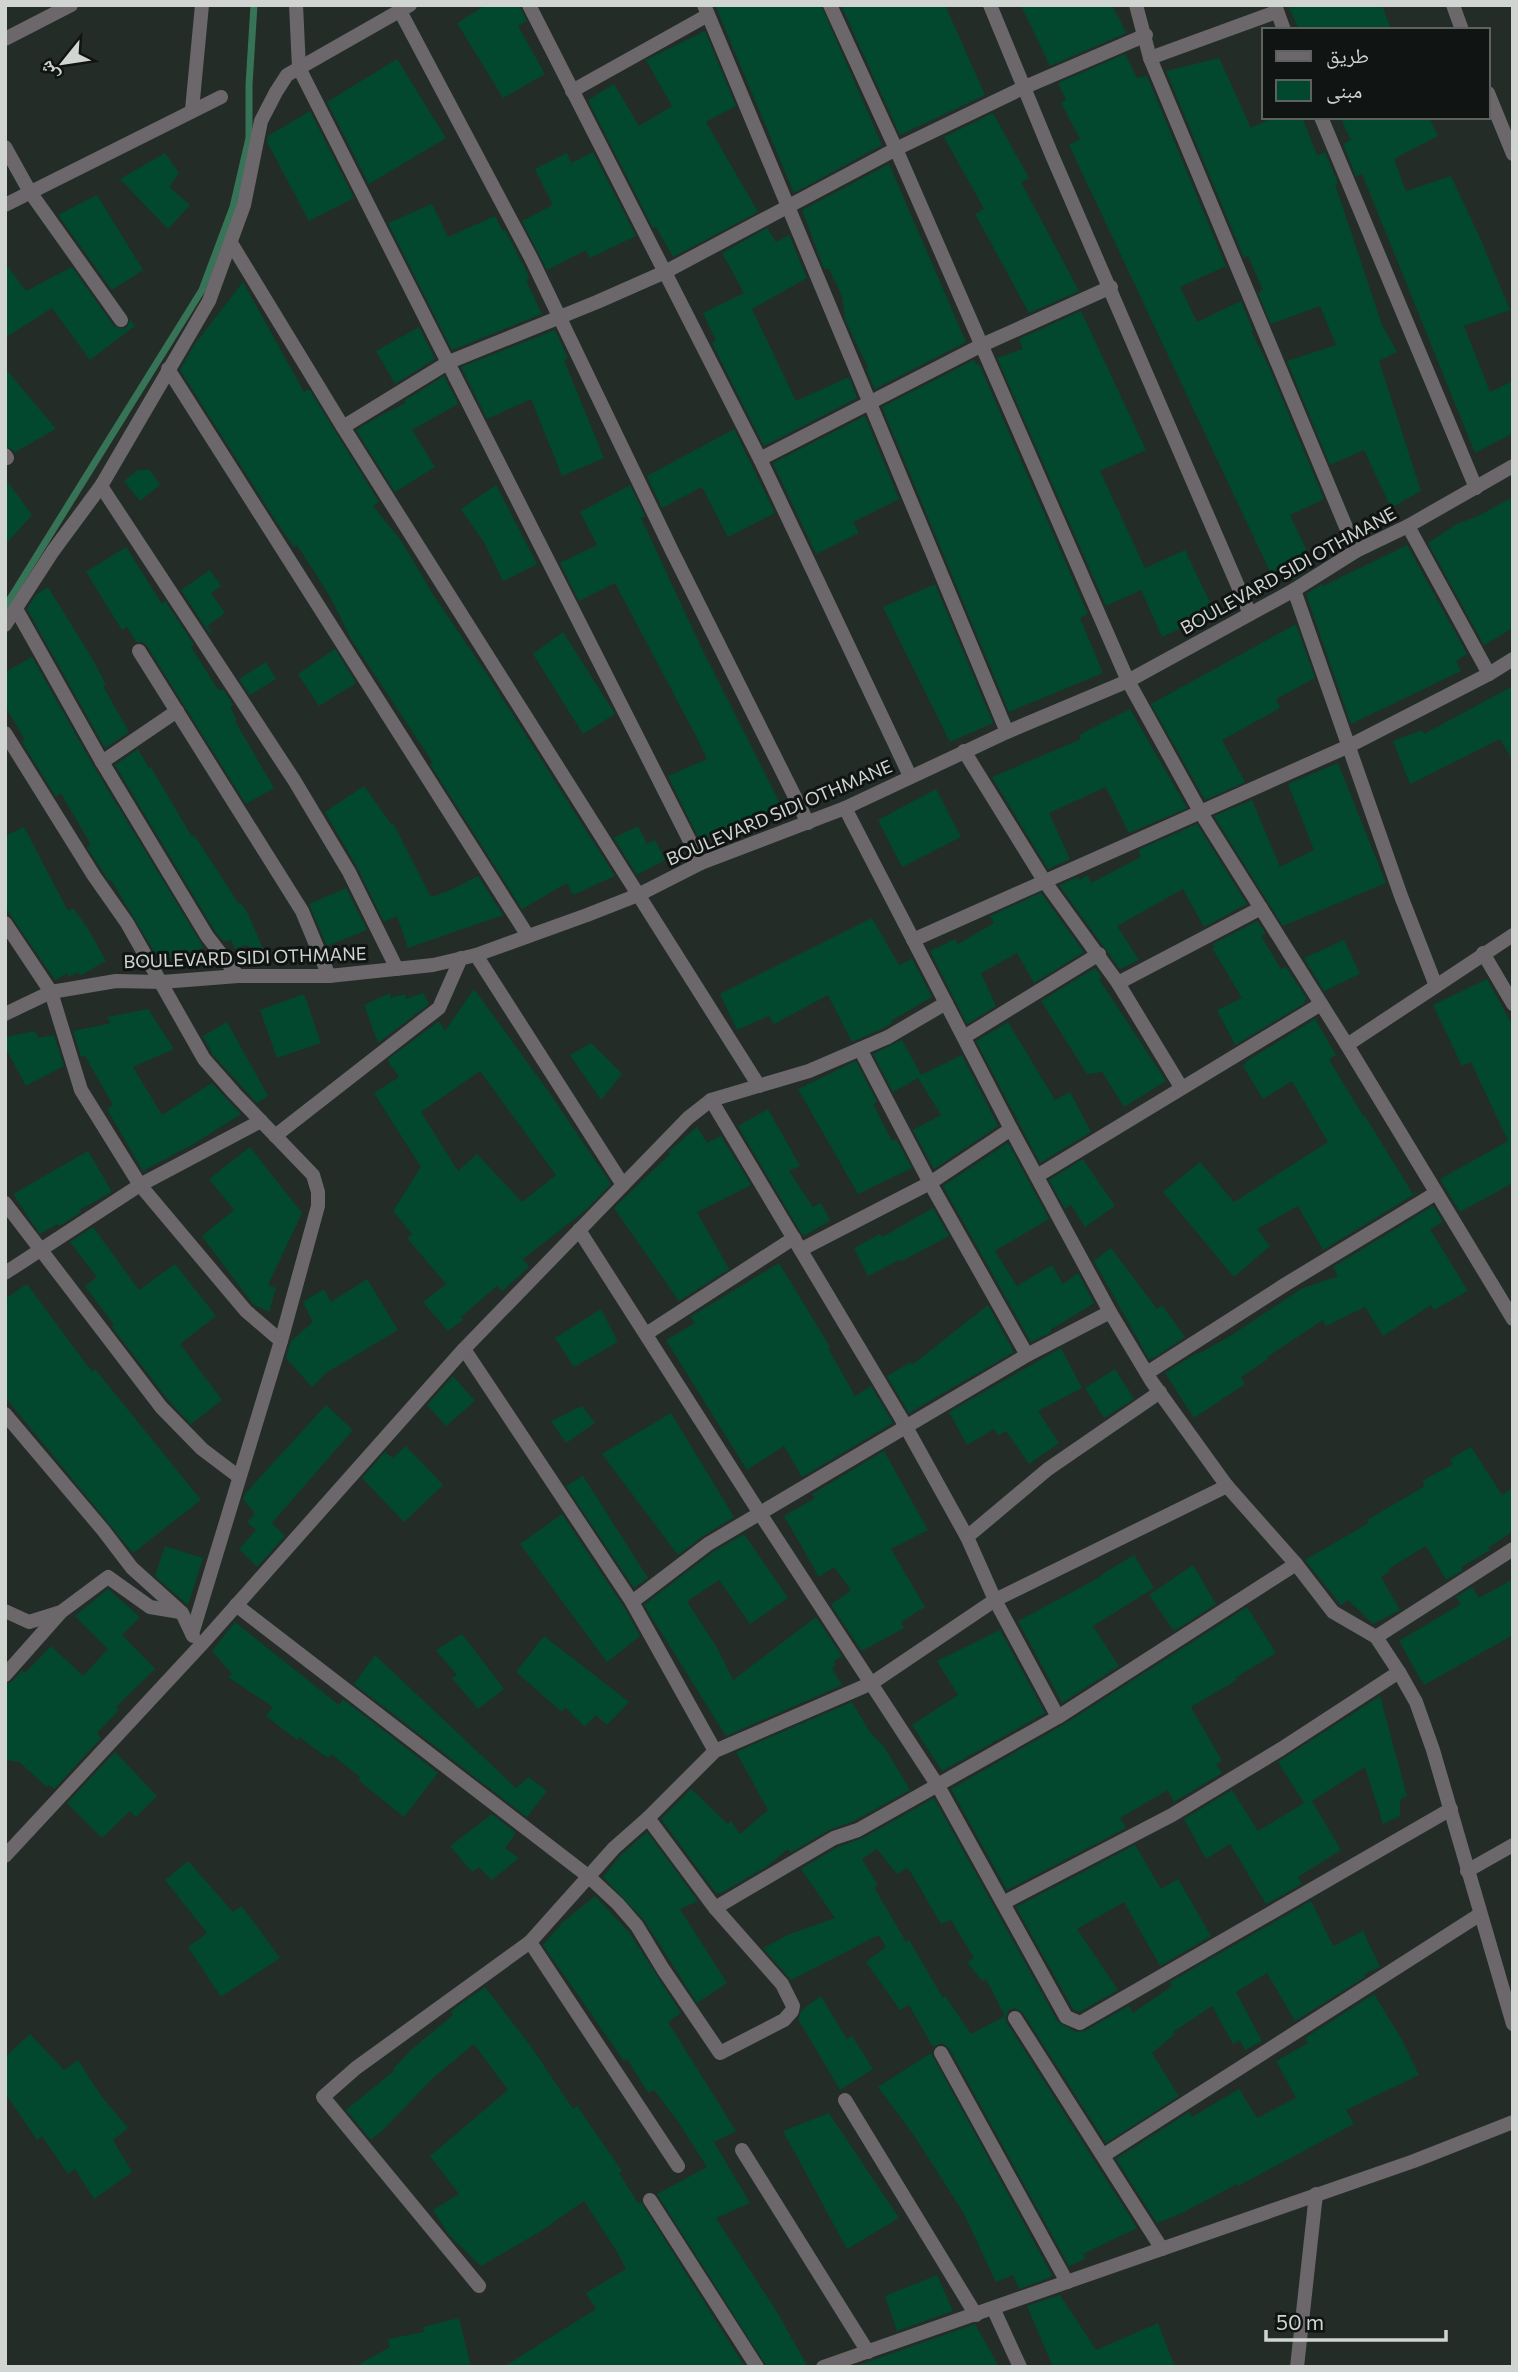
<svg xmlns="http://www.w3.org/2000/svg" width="1518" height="2372" font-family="Commissioner,'Noto Naskh Arabic',sans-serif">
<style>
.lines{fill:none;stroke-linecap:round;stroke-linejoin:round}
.stream{stroke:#377356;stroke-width:7}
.building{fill:#01482e;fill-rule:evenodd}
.street{stroke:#6b676a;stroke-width:14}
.labels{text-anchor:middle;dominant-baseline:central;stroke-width:6;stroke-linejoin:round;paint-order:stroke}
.street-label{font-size:18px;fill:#d0d5d2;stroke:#101412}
</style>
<rect width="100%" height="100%" fill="#242c28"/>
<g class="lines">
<!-- stream -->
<polyline class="stream" points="5,607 202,290 233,207 249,138 249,85 254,5"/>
</g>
<!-- building -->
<g class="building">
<polygon points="486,5 519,5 527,21 518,26 545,74 503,98 457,23"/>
<polygon points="715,5 821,5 882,145 794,193"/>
<polygon points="841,5 945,5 985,95 900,135"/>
<polygon points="1021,5 1112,5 1126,33 1050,66"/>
<polygon points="1288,5 1382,5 1391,30 1299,30"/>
<polygon points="705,31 736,106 706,122 758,212 673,257 656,227 653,228 588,100 614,84 639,126 672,106 646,60"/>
<polygon points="1125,54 1137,78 1147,76 1226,266 1180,287 1197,322 1241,301 1253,330 1251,331 1269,367 1324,499 1290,515 1314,566 1293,580 1287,568 1272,576 1069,145 1080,139 1061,103 1066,100 1058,83"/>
<polygon points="1219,58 1251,128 1274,117 1302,117 1317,155 1325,152 1338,183 1335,184 1382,325 1397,352 1379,361 1421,491 1391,508 1364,450 1330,465 1287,361 1336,345 1320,306 1271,324 1258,293 1263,290 1248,256 1244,258 1166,71"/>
<polygon points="397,59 446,138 369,184 327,102"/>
<polygon points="310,111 354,198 309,221 267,142 268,136"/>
<polygon points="993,113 1029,178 1021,182 1079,291 1029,313 975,214 984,209 944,137"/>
<polygon points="1340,117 1429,117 1438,136 1394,159 1406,191 1451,176 1481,240 1510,310 1464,326 1490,392 1513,381 1513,433 1475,453 1362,174 1356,176 1343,144 1351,140"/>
<polygon points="593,152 636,236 590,258 586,250 547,270 522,221 553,205 535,169 567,153 571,163"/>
<polygon points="165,153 179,173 169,187 190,205 168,229 120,179"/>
<polygon points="889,164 966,342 875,389 866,369 868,368 845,319 842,296 829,269 824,269 802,210"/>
<polygon points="97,195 143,270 112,290 58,215"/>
<polygon points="432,204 448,237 495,216 503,231 505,230 530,278 526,280 542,314 452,350 388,223"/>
<polygon points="767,228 776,242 789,235 807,278 752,309 796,401 849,377 857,398 764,446 712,343 716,341 703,313 744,293 722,253"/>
<polygon points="5,263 26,291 72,267 114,326 123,329 127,327 130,320 135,326 90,360 52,308 5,338"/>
<polygon points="243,282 304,392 309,389 379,502 373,506 402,542 432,593 485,671 615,876 573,895 567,883 522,909 430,764 433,763 351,639 331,598 297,545 294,547 276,521 180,370 194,345"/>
<polygon points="1081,311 1146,450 1100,471 1145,568 1185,550 1215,613 1162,637 1141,590 1106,606 997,358 1023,349 1019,339"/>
<polygon points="419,327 435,359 395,384 376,351"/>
<polygon points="555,330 568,358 564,360 604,458 562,476 531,399 487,419 461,367"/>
<polygon points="974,360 976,365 979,364 1088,614 1080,618 1103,673 1009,712 882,407"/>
<polygon points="5,368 56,429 15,452 5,445"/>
<polygon points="444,376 458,404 412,430 435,467 395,492 356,430 385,413 406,403 404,401"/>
<polygon points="865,416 899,499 853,522 859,533 816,554 773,463"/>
<polygon points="734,429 775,513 728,537 702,487 662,508 647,476"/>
<polygon points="138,470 150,470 160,485 140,501 124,481"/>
<polygon points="5,478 32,515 5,545"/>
<polygon points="496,485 537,564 503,581 485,544 461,509"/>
<polygon points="630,485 645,516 641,518 702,649 781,805 700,841 668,776 707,759 696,736 615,583 579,601 560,563 597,545 580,512"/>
<polygon points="1513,497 1513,628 1484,645 1428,543 1457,524 1478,516"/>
<polygon points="1407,545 1467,654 1456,661 1461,671 1351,724 1306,594 1322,584 1323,586"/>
<polygon points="126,547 162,604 165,601 194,645 191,647 219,691 223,689 233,705 230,708 237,720 235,721 274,788 246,804 147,646 143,642 136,642 127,627 122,630 86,572"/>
<polygon points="210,570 221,586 211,593 225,613 207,626 212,633 210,634 181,590"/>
<polygon points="935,584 993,723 950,742 883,607"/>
<polygon points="48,587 89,653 106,684 103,686 129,732 105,748 27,609 36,595"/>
<polygon points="1296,624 1315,678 1276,699 1280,708 1222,740 1245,782 1205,800 1151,704"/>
<polygon points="563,632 615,714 583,734 533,654"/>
<polygon points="335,649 356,683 319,706 298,674"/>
<polygon points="32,657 94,767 204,948 160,961 111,880 109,881 87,847 91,845 61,793 56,797 22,742 25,740 5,706 5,672"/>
<polygon points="266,662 276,679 250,695 239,679"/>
<polygon points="1513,686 1513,761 1500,739 1410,784 1393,741 1422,730 1424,734"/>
<polygon points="1130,709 1187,808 1129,833 1106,787 1049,813 1070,859 1048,869 992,777 1081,739 1079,735"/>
<polygon points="138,749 149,768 151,767 192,837 194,835 239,904 241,903 248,914 266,955 246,945 235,949 231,940 224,942 215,931 115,765"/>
<polygon points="1338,763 1386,883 1283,926 1214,816 1252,800 1280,867 1314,850 1288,784"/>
<polygon points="364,786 391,824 393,823 431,897 453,889 478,876 503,915 408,948 397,916 384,922 357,867 325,812"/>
<polygon points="936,789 961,837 902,867 878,820"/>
<polygon points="1197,824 1247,904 1204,927 1183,889 1117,926 1139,960 1120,969 1059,885 1078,877 1080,880 1087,875 1091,883 1141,857 1138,850"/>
<polygon points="638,826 647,844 655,840 665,860 637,875 614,838"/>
<polygon points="24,827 68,911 73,908 87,927 106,961 80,976 78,972 69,977 67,973 55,980 5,907 5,836"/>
<polygon points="346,888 367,930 327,946 309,904"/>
<polygon points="1041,893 1084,952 1034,983 1017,953 981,973 996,1006 967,1024 930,951 955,939 958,944 994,923 990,916"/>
<polygon points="872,918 899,965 912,959 932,997 891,1021 892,1023 884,1028 852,1042 828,995 774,1024 769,1016 737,1030 720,994"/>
<polygon points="1257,921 1266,934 1261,936 1281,969 1286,967 1307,999 1304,1001 1305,1003 1235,1045 1217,1010 1242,998 1212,948 1215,947 1213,944"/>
<polygon points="1344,940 1360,974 1324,991 1304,958"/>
<polygon points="1095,968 1102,977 1099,979 1166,1081 1124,1107 1102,1072 1087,1074 1041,1001"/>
<polygon points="1487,979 1513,1026 1513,1183 1460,1212 1440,1179 1508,1141 1471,1062 1462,1066 1433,1005"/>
<path d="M474 989 549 1092 611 1184 587 1209 523 1259 529 1267 502 1291 497 1286 461 1317 463 1320 448 1331 423 1302 446 1284 407 1238 412 1234 393 1211 421 1167 374 1093 399 1077 387 1060 439 1021 445 1031ZM480 1071 556 1175 522 1202 477 1154 458 1171 421 1112Z"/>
<polygon points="390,993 391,998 405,994 406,999 423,993 429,1004 378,1043 364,1005"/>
<polygon points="304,994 321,1043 277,1058 260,1010"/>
<polygon points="148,1009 174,1049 133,1067 162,1115 212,1083 241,1114 195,1143 143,1171 107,1109 113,1105 85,1056 81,1057 73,1031 111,1023 107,1017"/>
<polygon points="1315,1019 1336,1055 1329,1060 1364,1117 1365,1116 1413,1194 1423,1189 1323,1250 1298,1206 1257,1229 1270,1246 1234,1277 1163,1192 1200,1162 1234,1202 1328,1142 1292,1081 1263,1099 1243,1066 1246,1064 1245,1062"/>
<polygon points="227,1022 268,1096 257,1103 213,1055 203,1036"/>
<polygon points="1008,1022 1055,1100 1070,1092 1091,1132 1040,1163 976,1041"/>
<polygon points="35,1031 38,1038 54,1035 64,1066 26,1086 5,1047 5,1037"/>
<polygon points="902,1040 921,1075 962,1055 998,1126 934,1169 913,1130 941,1115 918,1078 893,1092 873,1054"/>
<polygon points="591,1043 622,1074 601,1100 570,1055"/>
<polygon points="856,1061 877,1102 873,1104 892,1141 896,1139 912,1168 858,1194 798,1089"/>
<polygon points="768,1109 800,1166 789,1171 813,1207 821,1203 830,1221 803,1236 738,1126"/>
<polygon points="697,1127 707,1143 721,1136 751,1185 697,1212 729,1269 679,1301 614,1208 670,1154 668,1152"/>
<polygon points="1008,1143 1049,1219 995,1251 1017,1286 1052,1265 1063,1284 1078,1273 1094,1303 1050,1330 1051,1332 1031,1342 943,1186"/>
<polygon points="250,1147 302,1213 268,1285 276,1288 269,1312 253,1304 202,1236 234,1210 209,1179"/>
<polygon points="88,1151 112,1192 79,1210 81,1212 59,1226 57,1224 40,1234 13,1194"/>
<polygon points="1083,1159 1115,1206 1085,1227 1071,1205 1065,1209 1049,1180"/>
<polygon points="1433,1206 1443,1222 1430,1229 1468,1291 1434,1310 1431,1305 1383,1336 1365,1307 1326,1326 1323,1320 1267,1357 1268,1359 1241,1377 1245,1384 1194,1418 1165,1373 1197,1353 1198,1354 1232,1335 1301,1289 1338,1276 1333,1267"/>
<polygon points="933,1208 949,1236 900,1262 899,1260 868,1276 854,1248 880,1234 882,1237"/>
<polygon points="93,1227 139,1290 175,1264 216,1316 180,1344 222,1400 191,1424 170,1402 112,1327 114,1325 85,1286 97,1277 70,1242"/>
<polygon points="1111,1248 1157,1309 1162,1305 1185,1337 1155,1357 1149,1359 1094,1261"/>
<polygon points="779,1263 830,1347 828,1348 855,1396 871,1386 893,1423 802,1477 784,1446 747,1470 666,1340 695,1323 690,1317"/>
<polygon points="367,1279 398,1330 326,1373 312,1387 286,1358 291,1341 313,1322 303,1302 324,1289 331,1302"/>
<polygon points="27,1284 92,1372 95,1369 201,1500 133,1553 5,1397 5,1299"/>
<polygon points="988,1305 1014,1352 909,1413 887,1376 911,1362 912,1365"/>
<polygon points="601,1309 618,1342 574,1367 555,1338"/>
<polygon points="1061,1348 1082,1388 1038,1411 1059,1443 1029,1464 1006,1431 998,1436 994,1429 967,1445 949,1412"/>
<polygon points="1115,1369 1134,1399 1104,1418 1085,1388"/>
<polygon points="453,1376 475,1401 446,1426 427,1405"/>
<polygon points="326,1405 353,1430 272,1523 285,1536 257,1567 239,1549 256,1530 247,1522 255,1514 243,1499 245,1494"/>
<polygon points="582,1406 595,1423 566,1443 551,1421"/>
<polygon points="671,1413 734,1517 703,1536 678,1555 602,1454"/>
<polygon points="406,1446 443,1485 404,1522 362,1478 385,1452 393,1458"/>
<polygon points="1471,1447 1502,1495 1513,1488 1513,1531 1488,1548 1490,1550 1461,1567 1463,1570 1446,1580 1426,1546 1388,1569 1390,1571 1381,1577 1400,1610 1373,1624 1348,1600 1341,1605 1305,1560 1369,1523 1367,1520 1425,1486 1422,1481 1453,1464 1450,1459"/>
<polygon points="884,1451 928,1530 891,1549 925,1607 901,1622 904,1628 862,1651 831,1605 851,1590 834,1567 819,1577 784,1516 815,1498 812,1494"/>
<polygon points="583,1476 648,1578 634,1588 566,1486"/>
<polygon points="562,1514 624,1607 640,1636 607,1662 520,1544"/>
<polygon points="744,1534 788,1598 750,1624 719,1580 689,1600 688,1603 716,1646 733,1680 816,1617 842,1656 834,1661 836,1665 832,1668 842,1685 726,1736 644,1605 713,1552"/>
<polygon points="165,1546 203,1558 188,1605 155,1576"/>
<polygon points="1134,1555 1154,1588 1093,1626 1119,1666 1062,1703 1018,1621 1102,1576 1101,1575"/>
<polygon points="1193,1565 1216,1604 1174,1631 1149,1595"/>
<polygon points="1513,1579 1513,1635 1424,1685 1399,1641 1461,1604 1456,1597 1472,1587 1479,1598"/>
<polygon points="108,1589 140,1617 122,1635 155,1669 116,1707 119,1710 97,1733 101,1738 54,1789 49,1785 47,1787 19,1762 5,1760 5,1684 12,1682 22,1670 25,1673 51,1646 83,1676 108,1649 75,1616"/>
<polygon points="1247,1607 1276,1653 1235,1678 1237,1680 1191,1707 1222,1761 1216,1764 1222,1773 1174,1802 1168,1790 1120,1818 1126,1828 1007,1890 951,1789 1063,1725"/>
<polygon points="235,1622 339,1705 343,1699 438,1773 404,1817 358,1780 360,1777 331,1754 328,1758 299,1737 297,1740 266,1716 273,1707 228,1677 232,1674 212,1651"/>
<polygon points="1000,1630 1045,1713 942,1771 912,1725 958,1695 937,1661"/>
<polygon points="462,1634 504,1689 478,1709 452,1678 457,1675 436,1650"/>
<polygon points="544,1636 629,1702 607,1725 596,1715 585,1727 565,1707 562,1712 516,1672"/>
<polygon points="375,1655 516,1788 529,1777 547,1791 527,1817 354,1684"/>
<polygon points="1380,1696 1407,1796 1400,1800 1400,1816 1383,1824 1365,1767 1312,1801 1341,1850 1298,1877 1302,1884 1266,1904 1230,1844 1206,1859 1184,1819 1232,1790 1258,1831 1304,1803 1278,1762"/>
<polygon points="852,1702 869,1731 885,1748 910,1790 854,1821 829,1830 790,1853 788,1849 766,1867 721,1893 716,1893 661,1819 691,1789 728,1824 731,1821 740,1834 768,1810 736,1752"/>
<polygon points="115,1752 157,1796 136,1817 130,1811 102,1838 67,1803"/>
<path d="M934 1798 1058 2022 1076 2032 1085 2031 1129 2006 1133 2013 1172 1986 1170 1982 1311 1901 1333 1946 1363 1931 1380 1967 1364 1974 1365 1977 1295 2021 1267 1973 1236 1992 1262 2041 1245 2050 1240 2040 1233 2044 1212 2006 1173 2032 1175 2034 1152 2053 1179 2096 1106 2143 1023 2013 1015 2008 1009 2010 1005 2018 1007 2023 1137 2228 1083 2254 1085 2259 1069 2266 949 2048 942 2043 933 2047 909 2005 900 2010 866 1962 886 1947 879 1935 791 1980 763 1948 790 1934 835 1918 801 1869 838 1847 863 1838ZM877 1849 897 1874 907 1868 910 1871 941 1924 951 1920 974 1958 967 1962 982 1981 986 1979 1005 2016 971 2034 945 1996 943 1998 909 1940 906 1942 874 1887 878 1885 862 1859Z"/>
<polygon points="492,1814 516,1833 505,1848 519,1858 492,1880 479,1867 472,1872 450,1846"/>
<polygon points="647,1832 698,1901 680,1909 727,1983 697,2003 644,1920 603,1877 621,1855"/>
<polygon points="1135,1845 1161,1889 1178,1879 1211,1936 1160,1966 1124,1902 1077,1929 1118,1990 1079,2012 1073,2009 1016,1907"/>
<polygon points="188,1861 233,1912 242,1906 280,1958 221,1997 188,1947 207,1933 165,1880"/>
<polygon points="595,1896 629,1932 681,2013 668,2022 736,2131 714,2142 750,2203 716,2218 777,2312 808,2367 767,2367 657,2194 707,2167 677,2120 654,2090 648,2093 627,2059 624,2061 543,1945 563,1922"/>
<polygon points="485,1987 530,2045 573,2109 577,2106 622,2171 619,2173 638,2203 641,2202 745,2367 503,2367 596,2309 586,2293 626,2269 618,2253 584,2201 541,2231 481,2266 449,2235 433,2210 459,2194 430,2156 508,2090 474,2044 433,2078 384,2129 371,2140 346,2110 394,2071 393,2069 411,2050 453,2015 451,2011"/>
<polygon points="1374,1994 1402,2040 1419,2075 1346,2110 1354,2124 1238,2186 1237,2184 1180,2214 1157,2223 1116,2159 1189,2112 1192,2117 1239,2089 1257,2118 1296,2098 1276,2061 1308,2043 1305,2038"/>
<polygon points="821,1996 847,2039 852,2036 873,2069 840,2090 798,2019 802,2010"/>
<polygon points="30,2034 64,2070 78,2060 102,2097 128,2128 113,2140 132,2172 94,2199 75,2169 68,2174 42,2136 37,2140 5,2093 5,2057"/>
<polygon points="931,2053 1052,2275 1049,2278 1019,2289 1013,2275 996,2282 963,2212 915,2137 878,2087"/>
<polygon points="829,2113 899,2218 847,2249 783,2131"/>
<polygon points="937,2275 953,2311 897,2331 885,2296"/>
<polygon points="1060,2295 1096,2350 1158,2323 1175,2367 1053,2367 1027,2306"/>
<polygon points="459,2318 471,2367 354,2367 390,2347 388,2339 424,2332 423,2327"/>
<polygon points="975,2324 999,2367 860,2367 859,2365"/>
</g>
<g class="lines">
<!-- street -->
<g class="street">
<polyline points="296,5 299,68 701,863"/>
<polyline points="529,5 760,459 910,776"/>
<polyline points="704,5 1007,732"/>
<polyline points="830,5 896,149 1128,681 1201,813 1347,1045 1513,1319"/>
<polyline points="990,5 1051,153 1250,614"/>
<polyline points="1136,5 1150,58 1356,551"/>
<polyline points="1275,5 1284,30"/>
<polyline points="1453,5 1462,30"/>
<polyline points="400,11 531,258 672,551 808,823"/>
<polyline points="5,39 71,5"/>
<polyline points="1150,58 1276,12"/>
<polyline points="572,91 708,15"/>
<polyline points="1488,93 1513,154"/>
<polyline points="192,110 202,5"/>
<polyline points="1321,117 1476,488"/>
<polyline points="5,147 30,192 121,320"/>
<polyline points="5,205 221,97"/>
<polyline points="231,243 343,427 759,1086"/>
<polyline points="168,369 528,936"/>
<polyline points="343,427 449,362 597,302 665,272 896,149 1025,87 1146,35"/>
<polyline points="5,455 7,458"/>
<polyline points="760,459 982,345 1111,287"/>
<polyline points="101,486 294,780 349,872 397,969"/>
<polyline points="1408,526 1489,674"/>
<polyline points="1294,590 1401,896 1436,986"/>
<polyline points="16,609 102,762 207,936 238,976"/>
<polyline points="5,625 53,551 101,486 209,301 244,205 261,121 276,92 287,75 410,5"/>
<polyline points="139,651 302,911 329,976"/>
<polyline points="5,733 94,876 127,923 204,1059 234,1093 313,1175 318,1192 318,1206 281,1341 192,1634"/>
<polyline points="964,751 1045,882 1118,983 1181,1087"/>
<polyline points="102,762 177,711"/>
<polyline points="845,808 1011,1129 1110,1312 1152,1382 1227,1486 1296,1564 1333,1612 1376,1637 1399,1672 1416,1702 1433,1750 1513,2024"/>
<polyline points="5,923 51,992 81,1090 140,1185 246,1311 281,1341"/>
<polyline points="913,940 1349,746 1489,674 1513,659"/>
<polyline points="1483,953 1513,1004"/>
<polyline points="476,955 623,1185"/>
<polyline points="1118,983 1261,908"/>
<polyline points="5,1014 51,992 116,981 162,982 238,976 329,976 433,965 476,955 587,915 638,895 701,863 845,808 1007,732 1128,681 1294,590 1356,551 1408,526 1513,466"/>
<polyline points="964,1037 1099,954"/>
<polyline points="1347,1045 1513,935"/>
<polyline points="860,1049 930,1183 1027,1355"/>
<polyline points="711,1100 901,1418 967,1537 995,1600 1058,1717"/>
<polyline points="275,1136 439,1008 461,958"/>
<polyline points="1037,1176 1321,1004"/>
<polyline points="5,1203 161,1407 202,1449 239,1477"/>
<polyline points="579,1230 761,1515 938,1786 1066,2017 1080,2023 1451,1809"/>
<polyline points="802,1249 930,1183 1011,1129"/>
<polyline points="5,1273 140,1185 261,1121"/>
<polyline points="646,1334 794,1238"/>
<polyline points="464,1349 632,1602"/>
<polyline points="1147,1373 1286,1284 1436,1193"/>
<polyline points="5,1414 103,1530 132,1568 182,1613 193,1636"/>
<polyline points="1227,1486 995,1600 872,1683 715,1751 648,1818 715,1908 834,1838 858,1830 1058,1717 1296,1564"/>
<polyline points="967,1537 1048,1469 1160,1392"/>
<polyline points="236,1605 588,1876 618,1904 637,1926 663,1969 720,2053 784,2020 792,2011 793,2006 782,1984 715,1908"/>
<polyline points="5,1611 29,1622 61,1612 108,1577 150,1607 180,1612"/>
<polyline points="1376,1637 1513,1549"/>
<polyline points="5,1675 60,1613"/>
<polyline points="715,1751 632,1602 708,1544 1027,1355 1110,1312"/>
<polyline points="5,1856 201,1645 464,1349 688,1118 711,1100 809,1071 888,1037 946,1003"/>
<polyline points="1467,1871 1513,1845"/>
<polyline points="1003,1903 1172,1815 1281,1749 1399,1672"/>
<polyline points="530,1942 678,2166"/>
<polyline points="1015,2018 1162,2249"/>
<polyline points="941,2053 1067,2282"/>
<polyline points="845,2100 976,2315"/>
<polyline points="742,2150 868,2352"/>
<polyline points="1104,2155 1479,1915"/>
<polyline points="650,2200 757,2367"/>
<polyline points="479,2286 323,2097 356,2068 530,1942 614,1848 648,1818"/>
<polyline points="993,2308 1020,2367"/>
<polyline points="823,2367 1414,2161 1513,2122"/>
<polyline points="1297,2367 1316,2194"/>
</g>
</g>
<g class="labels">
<!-- street labels -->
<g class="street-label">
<text transform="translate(1288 570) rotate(-29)">BOULEVARD SIDI OTHMANE</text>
<text transform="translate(779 812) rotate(-23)">BOULEVARD SIDI OTHMANE</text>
<text transform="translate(245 957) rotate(-2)">BOULEVARD SIDI OTHMANE</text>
</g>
</g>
<!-- border -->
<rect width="1518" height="2372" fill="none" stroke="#d0d5d2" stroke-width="14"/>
<!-- legend -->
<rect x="1262" y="28" width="228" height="91" fill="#101412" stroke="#5d615f" stroke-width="2"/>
<rect x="1276" y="51" width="35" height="10" fill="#6b676a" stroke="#5d615f" stroke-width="2"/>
<text x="1326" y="63" font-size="21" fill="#d0d5d2">طريق</text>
<rect x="1276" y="80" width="35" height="21" fill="#01482e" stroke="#5d615f" stroke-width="2"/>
<text x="1326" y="98" font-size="21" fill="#d0d5d2">مبنى</text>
<!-- north arrow -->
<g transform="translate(63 63) rotate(240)" stroke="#101412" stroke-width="5" paint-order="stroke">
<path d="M0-5L12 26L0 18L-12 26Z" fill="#d0d5d2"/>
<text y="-10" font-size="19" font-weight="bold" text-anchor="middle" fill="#d0d5d2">ش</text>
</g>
<!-- scale -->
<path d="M1266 2330v10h180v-10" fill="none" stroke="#d0d5d2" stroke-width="3.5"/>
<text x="1276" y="2330" font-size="21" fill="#d0d5d2" stroke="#101412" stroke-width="5" paint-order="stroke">50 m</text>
</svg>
